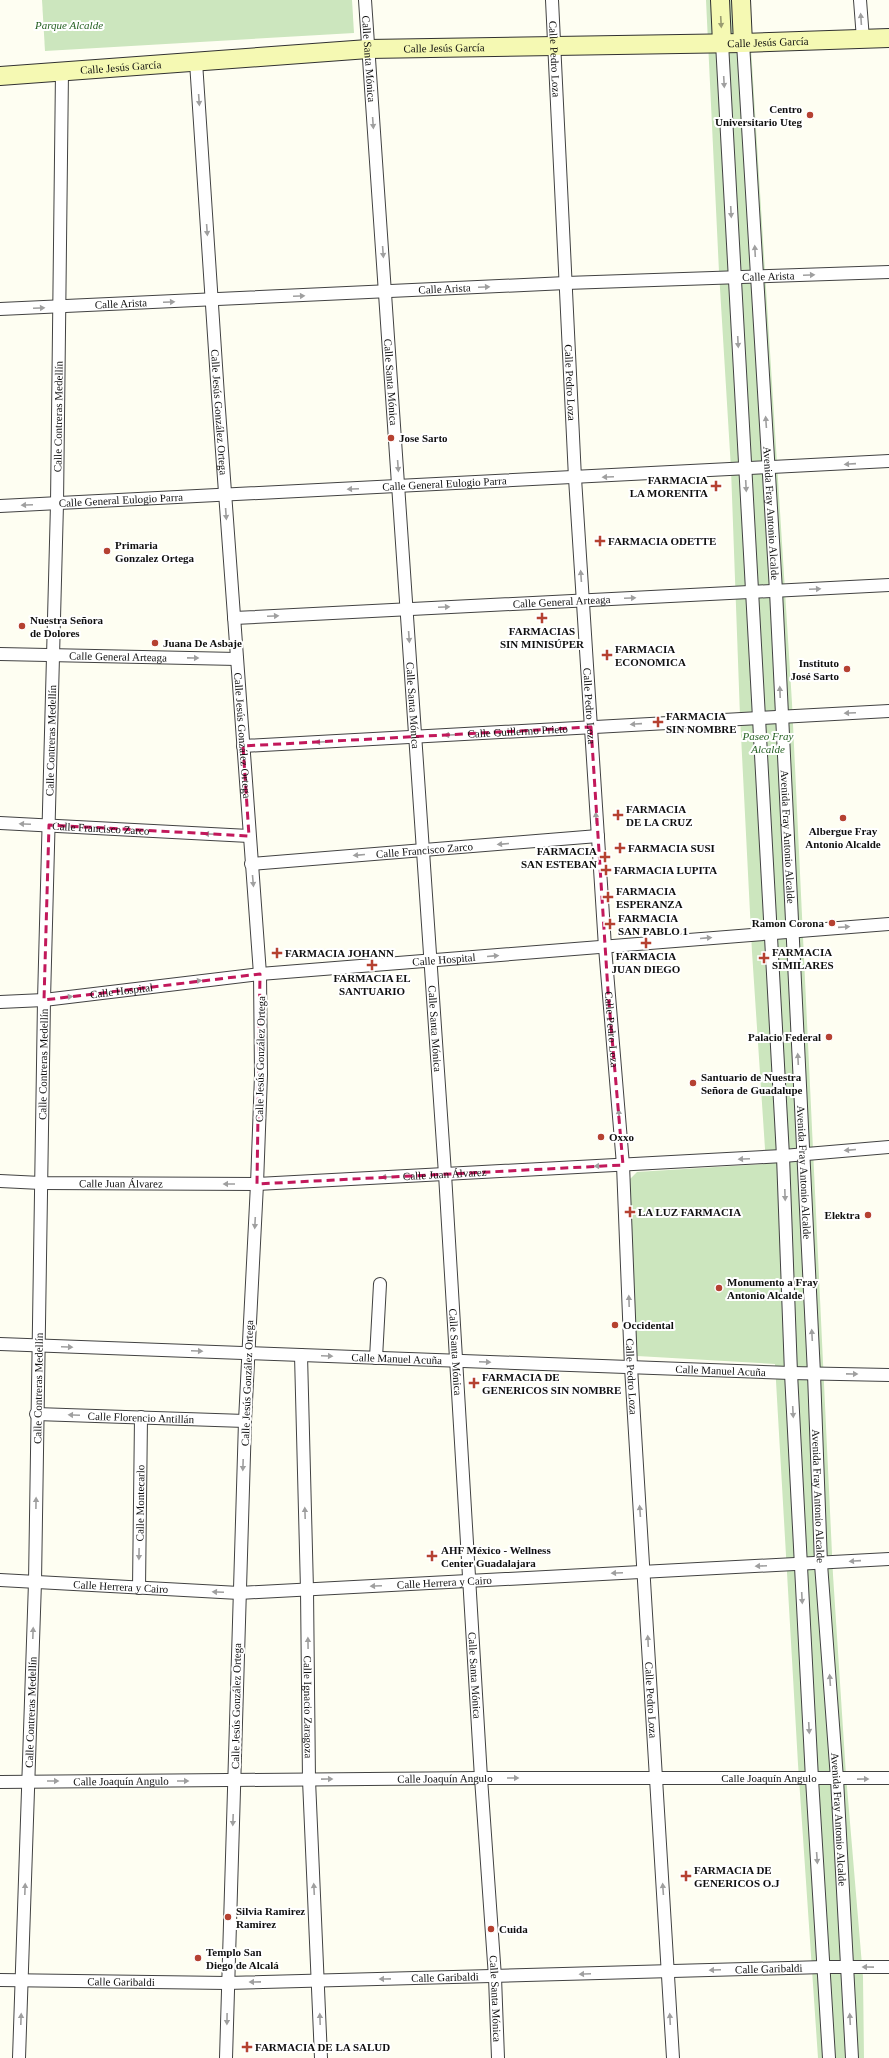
<svg xmlns="http://www.w3.org/2000/svg" width="889" height="2058" font-family="Georgia,serif">
<style>
.green{fill:#cce6be}
.lines{fill:none;stroke-linecap:round;stroke-linejoin:round}
.street-casing{stroke:#424242;stroke-width:14}
.secondary-casing{stroke:#313131;stroke-width:20}
.street{stroke:#fff;stroke-width:12}
.secondary{stroke:#f5f9b3;stroke-width:18}
.oneway{fill:#9f9f9f}
.oneway2{fill:#999b71}
.marked{fill:none;stroke:#c2185b;stroke-width:3;stroke-dasharray:8 5;stroke-linejoin:round}
.poi-dot{fill:#b54131;stroke:#fff;stroke-width:1.5}
.labels{text-anchor:middle;dominant-baseline:central;stroke-width:4;stroke-linejoin:round;paint-order:stroke}
.park-label{font-size:11px;font-style:italic;fill:#276224;stroke:#fff}
.street-label{font-size:11px;fill:#0f0f0f;stroke:#fff}
.poi-label{font-size:11px;font-weight:bold;fill:#0f0f0f;stroke:#fff;text-anchor:start}
</style>
<rect width="100%" height="100%" fill="#fefef2"/>
<!-- green -->
<g class="green">
<polygon points="42,0 352,0 354,33 45,51"/>
<polygon points="706,0 748,0 792,703 833,1575 846,1775 863,1977 864,2058 818,2058 798,1764 775,1364 637,1356 630,1179 637,1172 766,1164 752,952 740,716 731,469 719,272"/>
</g>
<g class="lines">
<!-- street casing -->
<g class="street-casing">
<g id="street">
<path id="s1" d="M365 0 445 1174 481 1778 495 1977 498 2058"/>
<path id="s2" d="M552 0 575 478 605 947 623 1165 631 1367 673 2058"/>
<polyline points="860,0 863,39"/>
<polyline points="722,43 783,1156 791,1373 812,1779 829,2058"/>
<path id="s3" d="M743 43 776 591 814 1374 821 1564 837 1779 852 2058"/>
<path id="s4" d="M196 62 218 396 260 974 261 1075 257 1184 245 1421 226 2058"/>
<path id="s5" d="M0 309 566 283 889 272"/>
<path id="s6" d="M0 506 889 461"/>
<path id="s7" d="M234 618 889 585"/>
<path id="s8" d="M0 654 237 659"/>
<path id="s9" d="M243 746 889 711"/>
<path id="s10" d="M0 823 249 836"/>
<path id="s11" d="M251 864 598 836"/>
<path id="s12" d="M0 1002 44 1000 260 974 889 924"/>
<path id="s13" d="M0 1181 41 1183 257 1184 783 1156 889 1147"/>
<path id="s14" d="M0 1344 791 1373 889 1375"/>
<path id="s15" d="M301 1355 307 1590 309 1780 321 2058"/>
<polyline points="376,1358 380,1284"/>
<path id="s16" d="M36 1414 245 1421"/>
<path id="s17" d="M0 1580 239 1593 889 1559"/>
<path id="s18" d="M139 1588 141 1417"/>
<path id="s19" d="M0 1782 481 1778H889"/>
<path id="s20" d="M0 1980 227 1983 824 1967H889"/>
<path id="s21" d="M19 2058 35 1582 44 1000 57 504 62 71"/>
</g>
</g>
<!-- secondary casing -->
<g class="secondary-casing">
<g id="secondary">
<polyline points="720,0 722,43"/>
<polyline points="741,0 743,43"/>
<path id="s22" d="M0 76 368 49 743 43 889 38"/>
</g>
</g>
<!-- street -->
<use href="#street" class="street"/>
<!-- secondary -->
<use href="#secondary" class="secondary"/>
</g>
<!-- one-way arrows -->
<defs><path id="oneway-solid" d="M-6-.8H1V-3.2L6.5 0L1 3.2V.8H-6Z"/></defs>
<g class="oneway">
<use href="#oneway-solid" transform="translate(861 19) rotate(-94)"/>
<use href="#oneway-solid" transform="translate(724 82) rotate(87)"/>
<use href="#oneway-solid" transform="translate(199 100) rotate(86)"/>
<use href="#oneway-solid" transform="translate(373 123) rotate(86)"/>
<use href="#oneway-solid" transform="translate(731 212) rotate(87)"/>
<use href="#oneway-solid" transform="translate(207 230) rotate(86)"/>
<use href="#oneway-solid" transform="translate(755 251) rotate(-93)"/>
<use href="#oneway-solid" transform="translate(383 252) rotate(86)"/>
<use href="#oneway-solid" transform="translate(809 275) rotate(-2)"/>
<use href="#oneway-solid" transform="translate(484 287) rotate(-3)"/>
<use href="#oneway-solid" transform="translate(299 296) rotate(-3)"/>
<use href="#oneway-solid" transform="translate(169 302) rotate(-3)"/>
<use href="#oneway-solid" transform="translate(39 308) rotate(-3)"/>
<use href="#oneway-solid" transform="translate(738 342) rotate(87)"/>
<use href="#oneway-solid" transform="translate(766 422) rotate(-94)"/>
<use href="#oneway-solid" transform="translate(850 464) rotate(176)"/>
<use href="#oneway-solid" transform="translate(398 466) rotate(86)"/>
<use href="#oneway-solid" transform="translate(608 477) rotate(177)"/>
<use href="#oneway-solid" transform="translate(746 486) rotate(87)"/>
<use href="#oneway-solid" transform="translate(353 489) rotate(177)"/>
<use href="#oneway-solid" transform="translate(27 505) rotate(177)"/>
<use href="#oneway-solid" transform="translate(226 514) rotate(86)"/>
<use href="#oneway-solid" transform="translate(581 576) rotate(-94)"/>
<use href="#oneway-solid" transform="translate(815 589) rotate(-3)"/>
<use href="#oneway-solid" transform="translate(630 598) rotate(-3)"/>
<use href="#oneway-solid" transform="translate(444 607) rotate(-3)"/>
<use href="#oneway-solid" transform="translate(273 616) rotate(-3)"/>
<use href="#oneway-solid" transform="translate(409 637) rotate(86)"/>
<use href="#oneway-solid" transform="translate(193 658) rotate(1)"/>
<use href="#oneway-solid" transform="translate(780 692) rotate(-92)"/>
<use href="#oneway-solid" transform="translate(850 713) rotate(177)"/>
<use href="#oneway-solid" transform="translate(636 724) rotate(176)"/>
<use href="#oneway-solid" transform="translate(450 735) rotate(177)"/>
<use href="#oneway-solid" transform="translate(321 742) rotate(177)"/>
<use href="#oneway-solid" transform="translate(596 818) rotate(-93)"/>
<use href="#oneway-solid" transform="translate(25 824) rotate(-177)"/>
<use href="#oneway-solid" transform="translate(210 834) rotate(-177)"/>
<use href="#oneway-solid" transform="translate(503 844) rotate(175)"/>
<use href="#oneway-solid" transform="translate(359 855) rotate(175)"/>
<use href="#oneway-solid" transform="translate(253 881) rotate(85)"/>
<use href="#oneway-solid" transform="translate(844 927) rotate(-4)"/>
<use href="#oneway-solid" transform="translate(706 938) rotate(-5)"/>
<use href="#oneway-solid" transform="translate(493 956) rotate(-5)"/>
<use href="#oneway-solid" transform="translate(196 981) rotate(-7)"/>
<use href="#oneway-solid" transform="translate(67 997) rotate(-7)"/>
<use href="#oneway-solid" transform="translate(798 1059) rotate(-93)"/>
<use href="#oneway-solid" transform="translate(619 1115) rotate(-95)"/>
<use href="#oneway-solid" transform="translate(850 1150) rotate(175)"/>
<use href="#oneway-solid" transform="translate(744 1159) rotate(177)"/>
<use href="#oneway-solid" transform="translate(600 1166) rotate(177)"/>
<use href="#oneway-solid" transform="translate(387 1177) rotate(177)"/>
<use href="#oneway-solid" transform="translate(229 1184) rotate(-180)"/>
<use href="#oneway-solid" transform="translate(785 1195) rotate(88)"/>
<use href="#oneway-solid" transform="translate(255 1223) rotate(93)"/>
<use href="#oneway-solid" transform="translate(629 1301) rotate(-92)"/>
<use href="#oneway-solid" transform="translate(812 1335) rotate(-93)"/>
<use href="#oneway-solid" transform="translate(67 1347) rotate(2)"/>
<use href="#oneway-solid" transform="translate(197 1351) rotate(2)"/>
<use href="#oneway-solid" transform="translate(327 1356) rotate(2)"/>
<use href="#oneway-solid" transform="translate(485 1362) rotate(2)"/>
<use href="#oneway-solid" transform="translate(852 1374) rotate(1)"/>
<use href="#oneway-solid" transform="translate(793 1412) rotate(87)"/>
<use href="#oneway-solid" transform="translate(74 1415) rotate(-178)"/>
<use href="#oneway-solid" transform="translate(243 1465) rotate(92)"/>
<use href="#oneway-solid" transform="translate(36 1503) rotate(-89)"/>
<use href="#oneway-solid" transform="translate(640 1511) rotate(-94)"/>
<use href="#oneway-solid" transform="translate(305 1513) rotate(-92)"/>
<use href="#oneway-solid" transform="translate(139 1554) rotate(91)"/>
<use href="#oneway-solid" transform="translate(855 1561) rotate(176)"/>
<use href="#oneway-solid" transform="translate(761 1566) rotate(177)"/>
<use href="#oneway-solid" transform="translate(617 1573) rotate(177)"/>
<use href="#oneway-solid" transform="translate(376 1586) rotate(177)"/>
<use href="#oneway-solid" transform="translate(218 1592) rotate(-177)"/>
<use href="#oneway-solid" transform="translate(802 1598) rotate(87)"/>
<use href="#oneway-solid" transform="translate(33 1633) rotate(-88)"/>
<use href="#oneway-solid" transform="translate(648 1641) rotate(-93)"/>
<use href="#oneway-solid" transform="translate(308 1643) rotate(-91)"/>
<use href="#oneway-solid" transform="translate(830 1680) rotate(-94)"/>
<use href="#oneway-solid" transform="translate(809 1728) rotate(87)"/>
<use href="#oneway-solid" transform="translate(513 1778)"/>
<use href="#oneway-solid" transform="translate(327 1779) rotate(-1)"/>
<use href="#oneway-solid" transform="translate(863 1779) rotate(-1)"/>
<use href="#oneway-solid" transform="translate(53 1781)"/>
<use href="#oneway-solid" transform="translate(183 1781)"/>
<use href="#oneway-solid" transform="translate(233 1820) rotate(92)"/>
<use href="#oneway-solid" transform="translate(817 1858) rotate(86)"/>
<use href="#oneway-solid" transform="translate(25 1889) rotate(-88)"/>
<use href="#oneway-solid" transform="translate(314 1889) rotate(-93)"/>
<use href="#oneway-solid" transform="translate(663 1889) rotate(-94)"/>
<use href="#oneway-solid" transform="translate(868 1967) rotate(-179)"/>
<use href="#oneway-solid" transform="translate(715 1970) rotate(178)"/>
<use href="#oneway-solid" transform="translate(585 1974) rotate(178)"/>
<use href="#oneway-solid" transform="translate(385 1979) rotate(179)"/>
<use href="#oneway-solid" transform="translate(255 1982) rotate(179)"/>
<use href="#oneway-solid" transform="translate(21 2019) rotate(-88)"/>
<use href="#oneway-solid" transform="translate(227 2019) rotate(91)"/>
<use href="#oneway-solid" transform="translate(320 2019) rotate(-92)"/>
<use href="#oneway-solid" transform="translate(670 2019) rotate(-93)"/>
<use href="#oneway-solid" transform="translate(850 2019) rotate(-93)"/>
</g>
<use class="oneway2" href="#oneway-solid" transform="translate(721 22) rotate(87)"/>
<!-- marked area -->
<path class="marked" d="M591 727 608 991 623 1165 257 1184 260 974 44 1000 49 825 249 836 243 746Z"/>
<!-- markers -->
<g class="poi-dot">
<circle cx="810" cy="115" r="4"/>
<circle cx="391" cy="438" r="4"/>
<path d="M714 480h4v4h4v4h-4v4h-4v-4h-4v-4h4z"/>
<path d="M598 535h4v4h4v4h-4v4h-4v-4h-4v-4h4z"/>
<circle cx="107" cy="551" r="4"/>
<path d="M540 612h4v4h4v4h-4v4h-4v-4h-4v-4h4z"/>
<circle cx="22" cy="626" r="4"/>
<circle cx="155" cy="643" r="4"/>
<path d="M605 649h4v4h4v4h-4v4h-4v-4h-4v-4h4z"/>
<circle cx="847" cy="669" r="4"/>
<path d="M656 716h4v4h4v4h-4v4h-4v-4h-4v-4h4z"/>
<path d="M616 809h4v4h4v4h-4v4h-4v-4h-4v-4h4z"/>
<circle cx="843" cy="818" r="4"/>
<path d="M618 842h4v4h4v4h-4v4h-4v-4h-4v-4h4z"/>
<path d="M603 851h4v4h4v4h-4v4h-4v-4h-4v-4h4z"/>
<path d="M604 864h4v4h4v4h-4v4h-4v-4h-4v-4h4z"/>
<path d="M606 891h4v4h4v4h-4v4h-4v-4h-4v-4h4z"/>
<circle cx="832" cy="923" r="4"/>
<path d="M608 918h4v4h4v4h-4v4h-4v-4h-4v-4h4z"/>
<path d="M644 937h4v4h4v4h-4v4h-4v-4h-4v-4h4z"/>
<path d="M275 947h4v4h4v4h-4v4h-4v-4h-4v-4h4z"/>
<path d="M762 952h4v4h4v4h-4v4h-4v-4h-4v-4h4z"/>
<path d="M370 959h4v4h4v4h-4v4h-4v-4h-4v-4h4z"/>
<circle cx="829" cy="1037" r="4"/>
<circle cx="693" cy="1083" r="4"/>
<circle cx="601" cy="1137" r="4"/>
<path d="M628 1206h4v4h4v4h-4v4h-4v-4h-4v-4h4z"/>
<circle cx="868" cy="1215" r="4"/>
<circle cx="719" cy="1288" r="4"/>
<circle cx="615" cy="1325" r="4"/>
<path d="M472 1377h4v4h4v4h-4v4h-4v-4h-4v-4h4z"/>
<path d="M430 1550h4v4h4v4h-4v4h-4v-4h-4v-4h4z"/>
<path d="M684 1870h4v4h4v4h-4v4h-4v-4h-4v-4h4z"/>
<circle cx="228" cy="1917" r="4"/>
<circle cx="491" cy="1929" r="4"/>
<circle cx="198" cy="1958" r="4"/>
<path d="M245 2041h4v4h4v4h-4v4h-4v-4h-4v-4h4z"/>
</g>
<g class="labels">
<!-- park labels -->
<g class="park-label">
<text x="69" y="25">Parque Alcalde</text>
<text x="768" y="736">Paseo Fray<tspan x="768" dy="13">Alcalde</tspan></text>
</g>
<!-- street labels -->
<g class="street-label">
<text stroke="none"><textPath href="#s22" startOffset="769">Calle Jesús García</textPath></text>
<text stroke="none"><textPath href="#s22" startOffset="445">Calle Jesús García</textPath></text>
<text stroke="none"><textPath href="#s1" startOffset="59">Calle Santa Mónica</textPath></text>
<text stroke="none"><textPath href="#s2" startOffset="59">Calle Pedro Loza</textPath></text>
<text stroke="none"><textPath href="#s22" startOffset="121">Calle Jesús García</textPath></text>
<text stroke="none"><textPath href="#s5" startOffset="769">Calle Arista</textPath></text>
<text stroke="none"><textPath href="#s5" startOffset="445">Calle Arista</textPath></text>
<text stroke="none"><textPath href="#s5" startOffset="121">Calle Arista</textPath></text>
<text stroke="none"><textPath href="#s1" startOffset="383">Calle Santa Mónica</textPath></text>
<text stroke="none"><textPath href="#s2" startOffset="383">Calle Pedro Loza</textPath></text>
<text stroke="none"><textPath href="#s4" startOffset="351">Calle Jesús González Ortega</textPath></text>
<text stroke="none"><textPath href="#s21" startOffset="1642">Calle Contreras Medellín</textPath></text>
<text stroke="none"><textPath href="#s6" startOffset="445">Calle General Eulogio Parra</textPath></text>
<text stroke="none"><textPath href="#s6" startOffset="121">Calle General Eulogio Parra</textPath></text>
<text stroke="none"><textPath href="#s3" startOffset="471">Avenida Fray Antonio Alcalde</textPath></text>
<text stroke="none"><textPath href="#s7" startOffset="328">Calle General Arteaga</textPath></text>
<text stroke="none"><textPath href="#s8" startOffset="118">Calle General Arteaga</textPath></text>
<text stroke="none"><textPath href="#s1" startOffset="707">Calle Santa Mónica</textPath></text>
<text stroke="none"><textPath href="#s2" startOffset="707">Calle Pedro Loza</textPath></text>
<text stroke="none"><textPath href="#s9" startOffset="275">Calle Guillermo Prieto</textPath></text>
<text stroke="none"><textPath href="#s4" startOffset="675">Calle Jesús González Ortega</textPath></text>
<text stroke="none"><textPath href="#s21" startOffset="1318">Calle Contreras Medellín</textPath></text>
<text stroke="none"><textPath href="#s10" startOffset="101">Calle Francisco Zarco</textPath></text>
<text stroke="none"><textPath href="#s3" startOffset="795">Avenida Fray Antonio Alcalde</textPath></text>
<text stroke="none"><textPath href="#s11" startOffset="174">Calle Francisco Zarco</textPath></text>
<text stroke="none"><textPath href="#s12" startOffset="446">Calle Hospital</textPath></text>
<text stroke="none"><textPath href="#s12" startOffset="122">Calle Hospital</textPath></text>
<text stroke="none"><textPath href="#s1" startOffset="1031">Calle Santa Mónica</textPath></text>
<text stroke="none"><textPath href="#s2" startOffset="1031">Calle Pedro Loza</textPath></text>
<text transform="translate(260 1059) rotate(-89)">Calle Jesús González Ortega</text>
<text stroke="none"><textPath href="#s21" startOffset="994">Calle Contreras Medellín</textPath></text>
<text stroke="none"><textPath href="#s3" startOffset="1131">Avenida Fray Antonio Alcalde</textPath></text>
<text stroke="none"><textPath href="#s13" startOffset="445">Calle Juan Álvarez</textPath></text>
<text stroke="none"><textPath href="#s13" startOffset="121">Calle Juan Álvarez</textPath></text>
<text stroke="none"><textPath href="#s1" startOffset="1355">Calle Santa Mónica</textPath></text>
<text stroke="none"><textPath href="#s14" startOffset="397">Calle Manuel Acuña</textPath></text>
<text stroke="none"><textPath href="#s14" startOffset="721">Calle Manuel Acuña</textPath></text>
<text stroke="none"><textPath href="#s2" startOffset="1379">Calle Pedro Loza</textPath></text>
<text transform="translate(247 1383) rotate(-88)">Calle Jesús González Ortega</text>
<text stroke="none"><textPath href="#s21" startOffset="670">Calle Contreras Medellín</textPath></text>
<text stroke="none"><textPath href="#s16" startOffset="105">Calle Florencio Antillán</textPath></text>
<text stroke="none"><textPath href="#s3" startOffset="1455">Avenida Fray Antonio Alcalde</textPath></text>
<text stroke="none"><textPath href="#s18" startOffset="85">Calle Montecarlo</textPath></text>
<text stroke="none"><textPath href="#s17" startOffset="445">Calle Herrera y Cairo</textPath></text>
<text stroke="none"><textPath href="#s17" startOffset="121">Calle Herrera y Cairo</textPath></text>
<text stroke="none"><textPath href="#s1" startOffset="1679">Calle Santa Mónica</textPath></text>
<text stroke="none"><textPath href="#s2" startOffset="1703">Calle Pedro Loza</textPath></text>
<text transform="translate(236 1706) rotate(-89)">Calle Jesús González Ortega</text>
<text stroke="none"><textPath href="#s15" startOffset="352">Calle Ignacio Zaragoza</textPath></text>
<text stroke="none"><textPath href="#s21" startOffset="346">Calle Contreras Medellín</textPath></text>
<text stroke="none"><textPath href="#s19" startOffset="445">Calle Joaquín Angulo</textPath></text>
<text stroke="none"><textPath href="#s19" startOffset="769">Calle Joaquín Angulo</textPath></text>
<text stroke="none"><textPath href="#s19" startOffset="121">Calle Joaquín Angulo</textPath></text>
<text stroke="none"><textPath href="#s3" startOffset="1779">Avenida Fray Antonio Alcalde</textPath></text>
<text stroke="none"><textPath href="#s20" startOffset="769">Calle Garibaldi</textPath></text>
<text stroke="none"><textPath href="#s20" startOffset="445">Calle Garibaldi</textPath></text>
<text stroke="none"><textPath href="#s20" startOffset="121">Calle Garibaldi</textPath></text>
<text stroke="none"><textPath href="#s1" startOffset="2003">Calle Santa Mónica</textPath></text>
</g>
<!-- poi labels -->
<g class="poi-label">
<text x="802" y="109" text-anchor="end">Centro<tspan x="802" dy="13">Universitario Uteg</tspan></text>
<text x="399" y="438">Jose Sarto</text>
<text x="708" y="480" text-anchor="end">FARMACIA<tspan x="708" dy="13">LA MORENITA</tspan></text>
<text x="608" y="541">FARMACIA ODETTE</text>
<text x="115" y="545">Primaria<tspan x="115" dy="13">Gonzalez Ortega</tspan></text>
<text x="30" y="620">Nuestra Señora<tspan x="30" dy="13">de Dolores</tspan></text>
<text x="542" y="631" text-anchor="middle">FARMACIAS<tspan x="542" dy="13">SIN MINISÚPER</tspan></text>
<text x="163" y="643">Juana De Asbaje</text>
<text x="615" y="649">FARMACIA<tspan x="615" dy="13">ECONOMICA</tspan></text>
<text x="839" y="663" text-anchor="end">Instituto<tspan x="839" dy="13">José Sarto</tspan></text>
<text x="666" y="716">FARMACIA<tspan x="666" dy="13">SIN NOMBRE</tspan></text>
<text x="626" y="809">FARMACIA<tspan x="626" dy="13">DE LA CRUZ</tspan></text>
<text x="843" y="831" text-anchor="middle">Albergue Fray<tspan x="843" dy="13">Antonio Alcalde</tspan></text>
<text x="628" y="848">FARMACIA SUSI</text>
<text x="597" y="851" text-anchor="end">FARMACIA<tspan x="597" dy="13">SAN ESTEBAN</tspan></text>
<text x="614" y="870">FARMACIA LUPITA</text>
<text x="616" y="891">FARMACIA<tspan x="616" dy="13">ESPERANZA</tspan></text>
<text x="618" y="918">FARMACIA<tspan x="618" dy="13">SAN PABLO 1</tspan></text>
<text x="824" y="923" text-anchor="end">Ramon Corona</text>
<text x="772" y="952">FARMACIA<tspan x="772" dy="13">SIMILARES</tspan></text>
<text x="285" y="953">FARMACIA JOHANN</text>
<text x="646" y="956" text-anchor="middle">FARMACIA<tspan x="646" dy="13">JUAN DIEGO</tspan></text>
<text x="372" y="978" text-anchor="middle">FARMACIA EL<tspan x="372" dy="13">SANTUARIO</tspan></text>
<text x="821" y="1037" text-anchor="end">Palacio Federal</text>
<text x="701" y="1077">Santuario de Nuestra<tspan x="701" dy="13">Señora de Guadalupe</tspan></text>
<text x="609" y="1137">Oxxo</text>
<text x="638" y="1212">LA LUZ FARMACIA</text>
<text x="860" y="1215" text-anchor="end">Elektra</text>
<text x="727" y="1282">Monumento a Fray<tspan x="727" dy="13">Antonio Alcalde</tspan></text>
<text x="623" y="1325">Occidental</text>
<text x="482" y="1377">FARMACIA DE<tspan x="482" dy="13">GENERICOS SIN NOMBRE</tspan></text>
<text x="441" y="1550">AHF México - Wellness<tspan x="441" dy="13">Center Guadalajara</tspan></text>
<text x="694" y="1870">FARMACIA DE<tspan x="694" dy="13">GENERICOS O.J</tspan></text>
<text x="236" y="1911">Silvia Ramirez<tspan x="236" dy="13">Ramirez</tspan></text>
<text x="499" y="1929">Cuida</text>
<text x="206" y="1952">Templo San<tspan x="206" dy="13">Diego de Alcalá</tspan></text>
<text x="255" y="2047">FARMACIA DE LA SALUD</text>
</g>
</g>
</svg>
